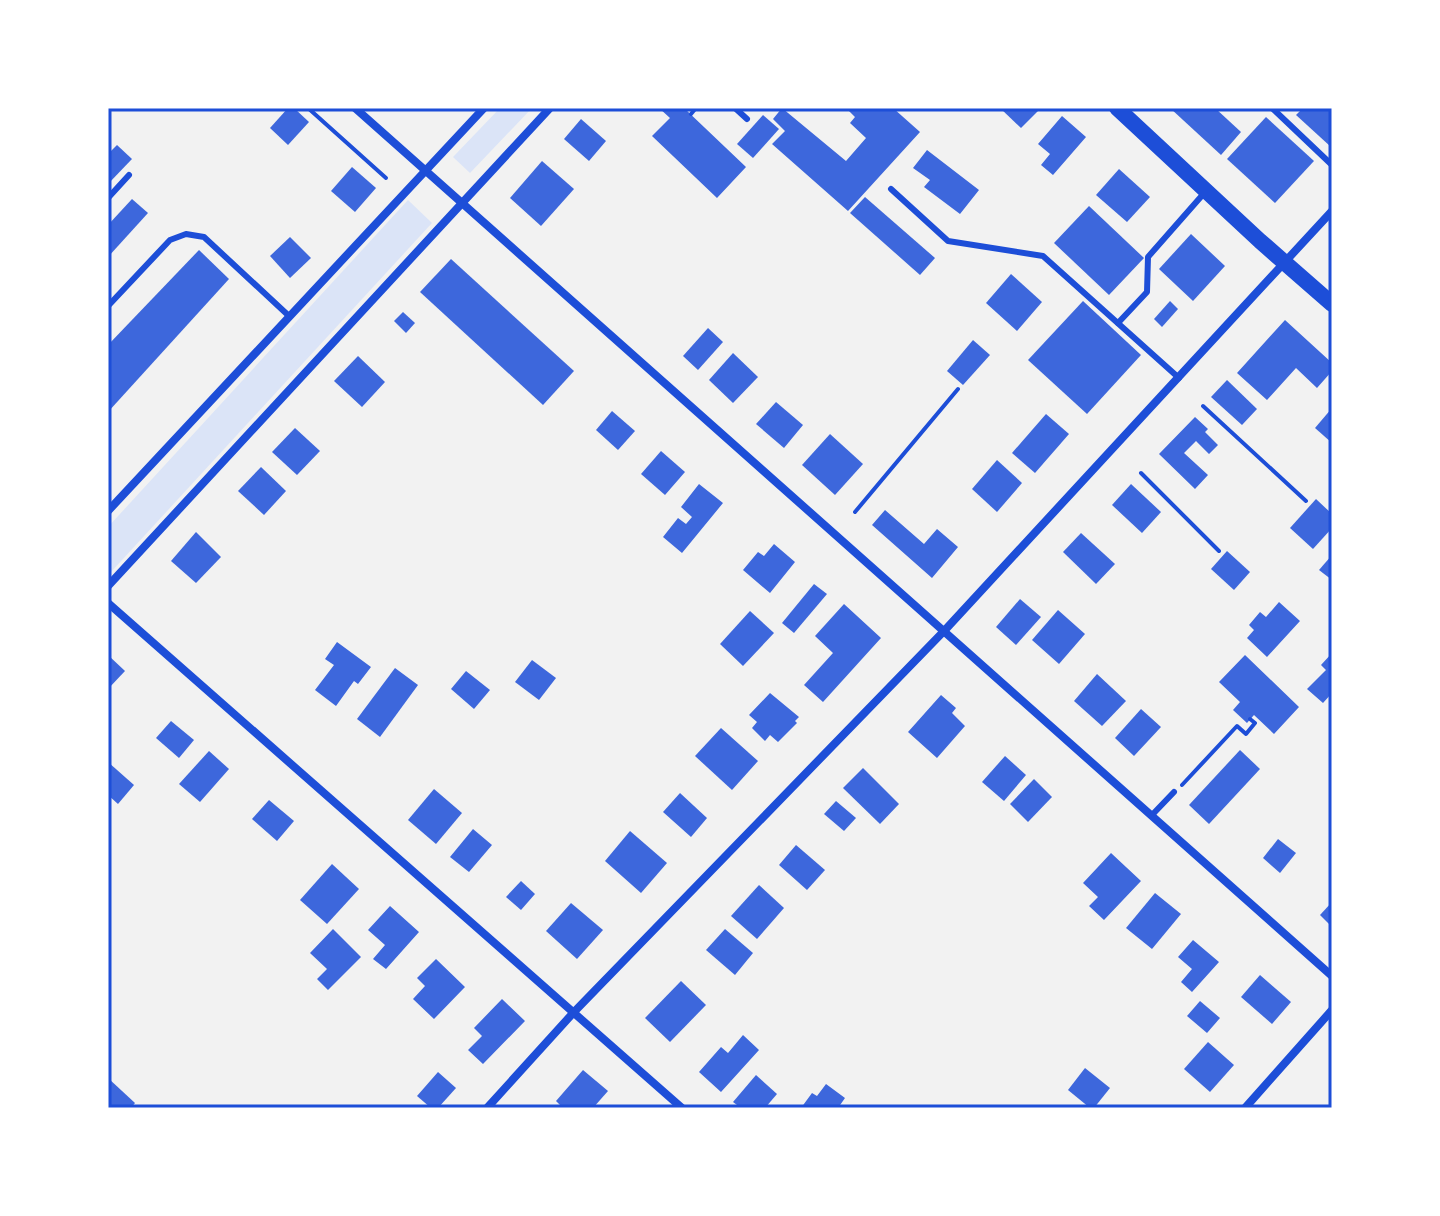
<svg xmlns="http://www.w3.org/2000/svg" width="1440" height="1216" font-family="'DM Sans',sans-serif">
<style>
.green{fill:#dbe4f7}
.building{fill:#3d67dc}
.lines{fill:none;stroke-linecap:round;stroke-linejoin:round}
.path{stroke:#1d4ed8;stroke-width:4}
.service{stroke:#1d4ed8;stroke-width:6}
.minor{stroke:#1d4ed8;stroke-width:8}
.secondary{stroke:#1d4ed8;stroke-width:16}
.neatline{fill:none;stroke:#1d4ed8;stroke-width:3}
</style>
<rect width="100%" height="100%" fill="#f2f2f2"/>
<!-- green -->
<g class="green">
<polygon points="500,108 532,108 470,173 453,157"/>
<polygon points="408,200 432,223 111,572 108,569 108,527"/>
</g>
<!-- building -->
<g class="building">
<polygon points="288,108 294,108 309,122 288,145 270,128"/>
<polygon points="659,108 684,108 746,167 717,198 652,136 670,118"/>
<polygon points="782,108 846,161 866,138 850,123 855,117 846,108 893,108 920,132 848,211 772,144 785,131 773,119"/>
<polygon points="1000,108 1041,108 1021,128"/>
<polygon points="1170,108 1215,108 1241,132 1221,155"/>
<polygon points="1303,108 1332,108 1331,147 1296,115"/>
<polygon points="763,115 779,129 753,158 737,144"/>
<polygon points="1062,116 1086,137 1053,175 1041,165 1050,154 1038,144"/>
<polygon points="1266,117 1314,161 1275,203 1227,159"/>
<polygon points="581,119 606,141 589,161 564,139"/>
<polygon points="117,145 132,159 108,184 108,154"/>
<polygon points="927,150 979,190 960,214 924,187 930,180 913,168"/>
<polygon points="542,161 574,189 541,226 510,198"/>
<polygon points="352,167 376,188 355,212 331,191"/>
<polygon points="1119,169 1150,197 1127,222 1096,195"/>
<polygon points="865,197 935,258 920,275 850,213"/>
<polygon points="132,199 148,213 108,257 108,225"/>
<polygon points="1089,206 1144,258 1109,295 1054,243"/>
<polygon points="1191,234 1225,266 1193,301 1159,269"/>
<polygon points="290,237 311,258 290,278 270,256"/>
<polygon points="199,250 229,279 108,412 108,345"/>
<polygon points="451,259 574,371 543,405 420,292"/>
<polygon points="1011,274 1042,302 1017,331 986,303"/>
<polygon points="1083,301 1141,355 1087,414 1028,360"/>
<polygon points="1170,301 1178,309 1162,327 1154,319"/>
<polygon points="403,312 415,323 406,333 394,321"/>
<polygon points="1285,320 1332,363 1332,371 1317,388 1296,368 1267,400 1237,373"/>
<polygon points="708,328 723,342 698,370 683,356"/>
<polygon points="973,340 990,355 963,385 947,371"/>
<polygon points="733,353 758,377 733,403 709,380"/>
<polygon points="358,356 385,382 362,407 334,381"/>
<polygon points="1227,380 1257,409 1242,425 1211,397"/>
<polygon points="776,402 803,425 784,448 756,424"/>
<polygon points="1332,408 1332,443 1315,428"/>
<polygon points="612,411 635,431 618,450 596,430"/>
<polygon points="1046,414 1069,434 1035,473 1012,453"/>
<polygon points="1195,417 1208,429 1205,432 1218,445 1209,454 1196,441 1184,453 1208,475 1195,489 1159,454"/>
<polygon points="295,428 320,451 297,475 272,452"/>
<polygon points="830,434 863,464 835,495 802,465"/>
<polygon points="661,451 685,472 665,495 641,474"/>
<polygon points="997,460 1022,483 997,512 972,489"/>
<polygon points="261,467 286,491 264,515 238,491"/>
<polygon points="699,484 723,503 682,553 663,537 678,518 686,524 692,517 681,507"/>
<polygon points="1131,484 1161,512 1142,533 1112,505"/>
<polygon points="1316,499 1332,514 1332,528 1313,549 1290,528"/>
<polygon points="885,510 924,544 937,529 958,547 932,578 872,525"/>
<polygon points="196,532 221,557 196,583 171,561"/>
<polygon points="1081,533 1115,564 1096,584 1063,552"/>
<polygon points="774,544 795,562 770,593 743,570 758,552 764,556"/>
<polygon points="1227,551 1250,572 1234,590 1211,569"/>
<polygon points="1332,555 1332,580 1319,570"/>
<polygon points="814,584 827,594 794,633 782,623"/>
<polygon points="1020,599 1041,617 1016,645 996,627"/>
<polygon points="1279,602 1300,621 1267,657 1247,638 1254,630 1249,625 1260,612 1266,617"/>
<polygon points="844,604 881,638 823,702 804,685 833,653 815,636"/>
<polygon points="1058,610 1085,634 1059,664 1032,640"/>
<polygon points="750,611 774,633 743,666 720,644"/>
<polygon points="337,642 371,667 358,684 354,681 336,706 315,690 334,665 325,659"/>
<polygon points="1332,653 1332,693 1323,703 1307,689 1326,670 1321,665"/>
<polygon points="108,655 125,671 108,689"/>
<polygon points="1245,655 1299,707 1274,734 1254,715 1247,723 1233,710 1240,702 1219,682"/>
<polygon points="532,660 556,678 539,700 515,682"/>
<polygon points="395,668 418,685 380,737 357,719"/>
<polygon points="466,671 490,690 474,709 451,689"/>
<polygon points="1097,674 1126,701 1102,726 1074,701"/>
<polygon points="770,693 799,717 795,721 797,723 778,742 770,735 765,741 752,728 757,722 749,715"/>
<polygon points="941,695 956,708 952,713 965,726 937,758 908,732"/>
<polygon points="1141,709 1161,727 1134,756 1115,738"/>
<polygon points="171,721 194,740 179,758 156,738"/>
<polygon points="721,728 758,761 732,790 695,756"/>
<polygon points="1240,750 1260,769 1209,824 1189,805"/>
<polygon points="209,751 229,769 200,802 179,784"/>
<polygon points="1005,756 1026,775 1004,801 982,782"/>
<polygon points="108,762 134,785 118,804 108,795"/>
<polygon points="863,768 899,804 880,824 843,788"/>
<polygon points="1034,779 1052,797 1028,822 1010,804"/>
<polygon points="434,789 462,813 436,844 408,820"/>
<polygon points="680,793 707,818 691,837 663,812"/>
<polygon points="269,800 294,821 277,841 252,819"/>
<polygon points="836,801 856,818 844,831 824,814"/>
<polygon points="473,829 492,845 469,872 450,857"/>
<polygon points="630,831 667,863 641,893 605,861"/>
<polygon points="1278,839 1296,853 1280,873 1263,858"/>
<polygon points="796,845 825,870 807,890 779,865"/>
<polygon points="1111,853 1141,881 1104,920 1089,906 1098,897 1083,883"/>
<polygon points="332,864 359,889 327,924 300,900"/>
<polygon points="521,881 535,894 521,910 506,897"/>
<polygon points="759,885 784,908 757,939 731,916"/>
<polygon points="1155,893 1181,914 1152,949 1126,928"/>
<polygon points="1332,902 1332,927 1320,915"/>
<polygon points="571,903 603,930 577,959 546,931"/>
<polygon points="390,906 419,932 386,969 373,959 385,945 368,930"/>
<polygon points="333,929 361,957 328,990 317,979 327,969 310,953"/>
<polygon points="725,929 753,953 735,975 706,950"/>
<polygon points="1193,940 1219,962 1192,992 1181,982 1192,969 1178,957"/>
<polygon points="436,959 465,987 434,1019 413,999 425,986 417,978"/>
<polygon points="1260,975 1291,1002 1272,1024 1241,997"/>
<polygon points="681,981 706,1005 670,1042 645,1018"/>
<polygon points="502,999 525,1021 483,1064 468,1050 482,1036 474,1028"/>
<polygon points="1200,1001 1220,1018 1207,1033 1187,1016"/>
<polygon points="743,1035 759,1050 721,1092 699,1072 721,1047 728,1053"/>
<polygon points="1208,1042 1234,1065 1210,1092 1184,1069"/>
<polygon points="1085,1068 1110,1088 1094,1108 1090,1108 1068,1090"/>
<polygon points="583,1070 608,1091 593,1108 563,1108 556,1101"/>
<polygon points="438,1072 456,1088 438,1108 431,1108 417,1096"/>
<polygon points="756,1075 777,1094 765,1108 741,1108 733,1102"/>
<polygon points="108,1078 135,1103 131,1108 108,1108"/>
<polygon points="826,1084 845,1098 838,1108 801,1108 812,1093 817,1096"/>
</g>
<g class="lines">
<!-- path -->
<g class="path">
<polyline points="308,108 386,178"/>
<polyline points="691,114 696,108"/>
<polyline points="1203,406 1306,501"/>
<polyline points="1141,473 1219,551"/>
<polyline points="855,512 958,389"/>
<polyline points="1182,785 1237,726 1246,734 1255,723 1250,719"/>
</g>
<!-- service -->
<g class="service">
<polyline points="735,108 747,119"/>
<polyline points="1272,108 1332,165"/>
<polyline points="891,189 948,241 1043,256 1179,378"/>
<polyline points="108,198 129,175"/>
<polyline points="108,306 170,240 186,234 204,237 289,316"/>
<polyline points="1118,323 1147,292 1148,257 1206,191"/>
<polyline points="1152,815 1174,792"/>
</g>
<!-- minor -->
<g class="minor">
<polyline points="355,108 1332,976"/>
<polyline points="108,511 484,108"/>
<polyline points="108,586 550,108"/>
<polyline points="108,603 682,1108"/>
<polyline points="487,1108 574,1012 945,630 1332,211"/>
<polyline points="1245,1108 1332,1010"/>
</g>
<!-- secondary -->
<polyline class="secondary" points="1117,108 1260,241 1332,304"/>
</g>
<!-- border -->
<rect width="1440" height="1216" fill="none" stroke="#ffffff" stroke-width="220"/>
<rect x="110" y="110" width="1220" height="996" class="neatline"/>
</svg>
